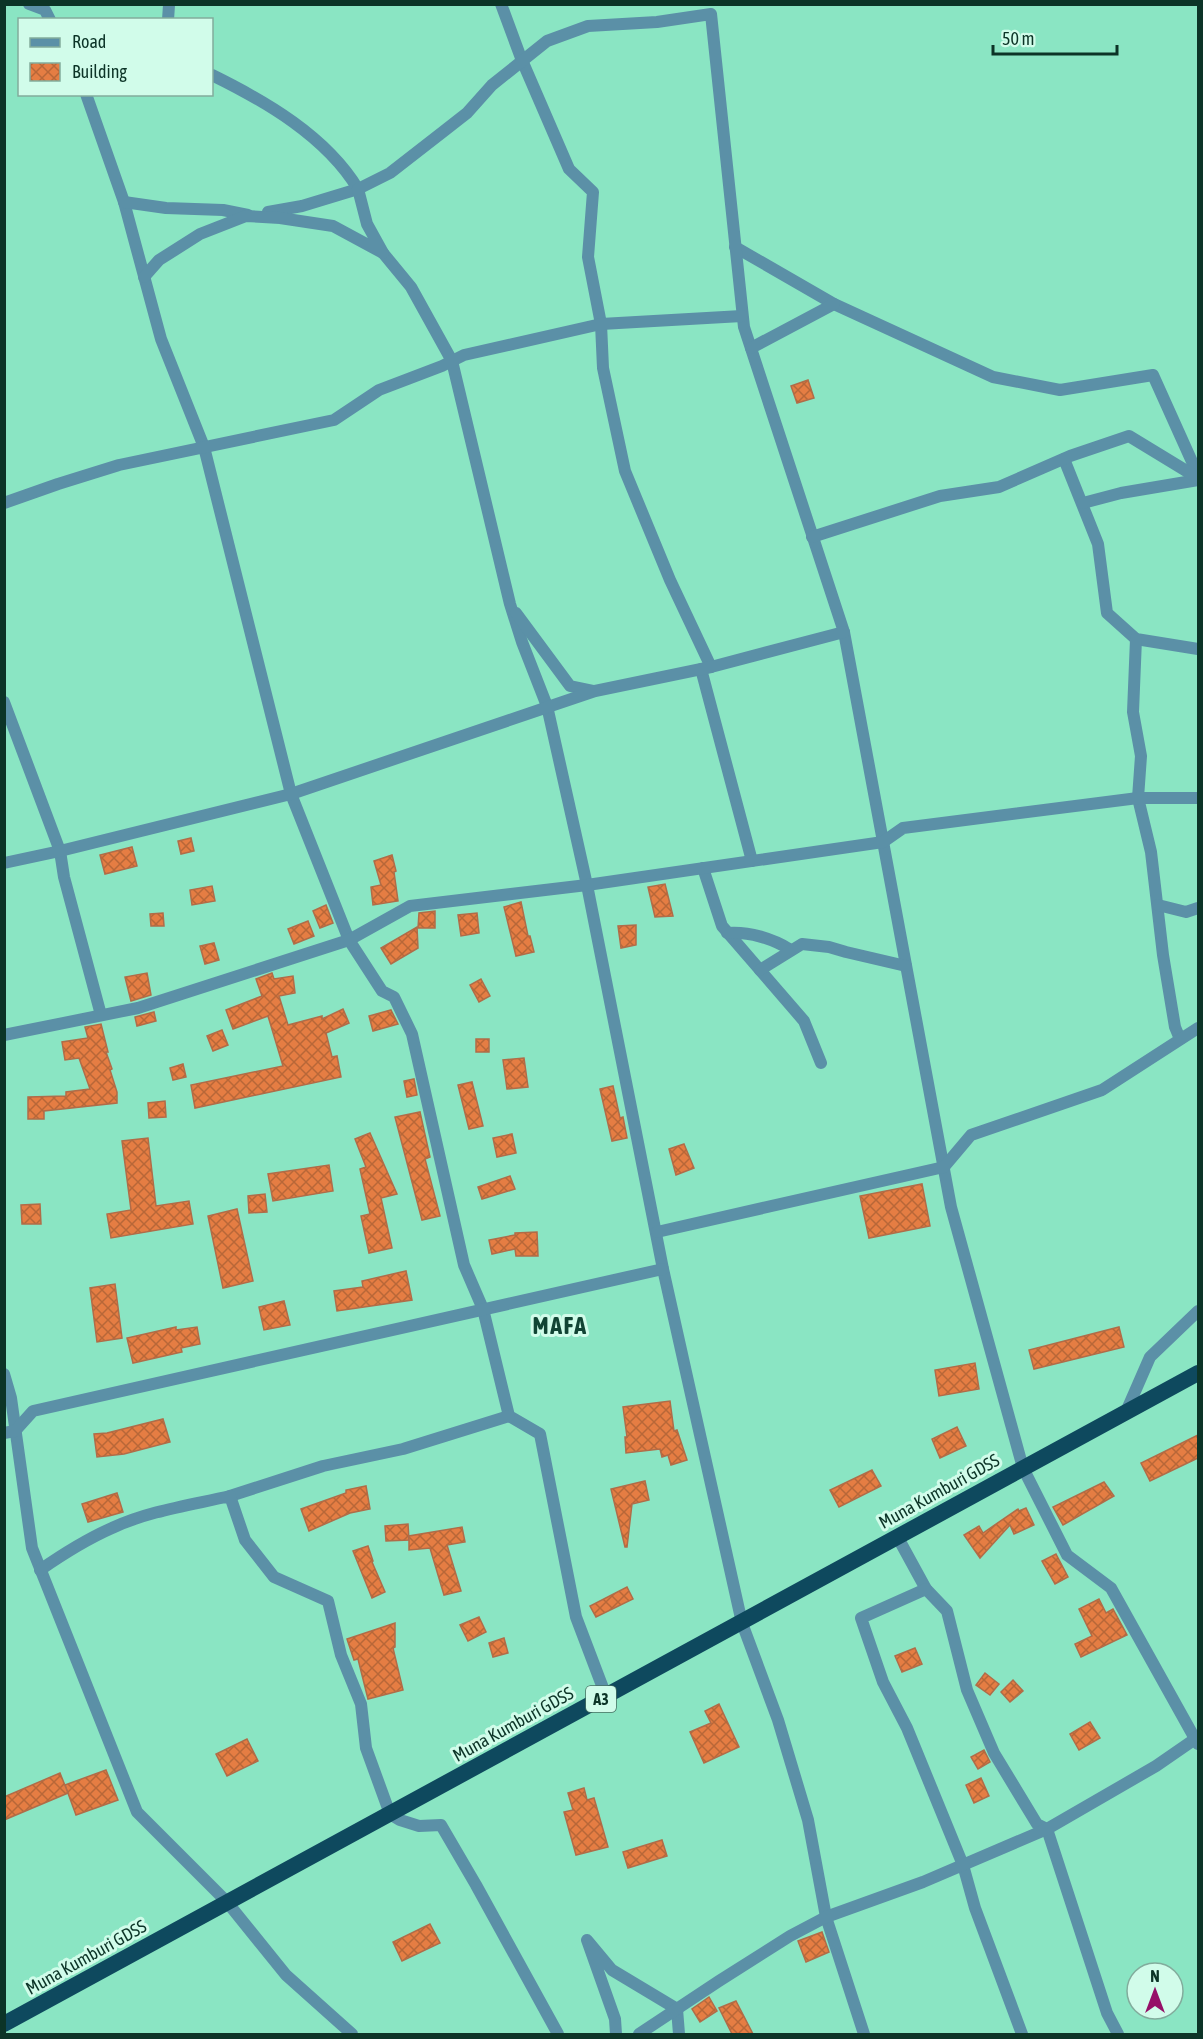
<svg xmlns="http://www.w3.org/2000/svg" width="1203" height="2039" font-family="'Asap Condensed',sans-serif">
<style>
.building{fill:url(#building-cross-hatch);stroke:#b06c48;stroke-width:1.5}
.lines{fill:none;stroke-linecap:round;stroke-linejoin:round}
.minor{stroke:#5b90a7;stroke-width:12}
.trunk{stroke:#0e495e;stroke-width:16}
.labels{text-anchor:middle;dominant-baseline:central;stroke-width:6;stroke-linejoin:round;paint-order:stroke}
.shield{fill:#d1fcea;stroke:#477062;stroke-width:1.5}
.shield-label{font-size:16px;font-weight:bold;fill:#0c3427}
.street-label{font-size:18px;fill:#0c3427;stroke:#d1fcea}
.district-label{font-size:24px;font-weight:bold;letter-spacing:1.5px;fill:#114434;stroke:#d1fcea}
</style>
<defs>
<pattern id="building-cross-hatch" width="8" height="8" patternUnits="userSpaceOnUse" patternTransform="scale(1.5)"><rect width="8" height="8" fill="#e57d43"/><path d="M0 0l8 8M0 8l8-8" fill="none" stroke="#b86738"/></pattern>
</defs>
<rect width="100%" height="100%" fill="#8ae5c3"/>
<!-- building -->
<g class="building">
<polygon points="808,380 814,398 797,403 791,386"/>
<polygon points="191,838 194,851 181,854 178,841"/>
<polygon points="132,847 137,866 105,874 100,855"/>
<polygon points="392,855 396,871 394,872 398,901 373,905 371,887 381,885 374,861"/>
<polygon points="665,884 673,916 655,917 648,887"/>
<polygon points="212,886 215,901 192,905 190,890"/>
<polygon points="521,902 528,936 530,936 534,952 516,956 504,907"/>
<polygon points="326,905 333,923 320,928 313,911"/>
<polygon points="435,911 435,928 418,928 419,913"/>
<polygon points="163,913 164,926 151,926 150,914"/>
<polygon points="477,913 479,933 461,936 458,915"/>
<polygon points="308,921 314,936 294,944 288,929"/>
<polygon points="636,925 636,945 621,948 618,926"/>
<polygon points="417,927 418,948 391,964 381,948"/>
<polygon points="214,943 219,960 205,964 200,946"/>
<polygon points="147,973 151,995 131,1001 125,977"/>
<polygon points="272,973 274,979 293,976 295,993 279,996 288,1025 322,1016 322,1019 343,1009 349,1023 326,1033 332,1057 337,1056 341,1077 195,1108 191,1085 283,1066 268,1016 233,1029 226,1010 262,996 256,979"/>
<polygon points="481,979 490,996 479,1002 470,985"/>
<polygon points="391,1010 398,1024 373,1031 369,1016"/>
<polygon points="154,1012 156,1021 137,1026 135,1017"/>
<polygon points="101,1024 108,1052 106,1052 112,1069 110,1070 117,1092 117,1103 44,1111 44,1119 28,1119 28,1097 66,1096 66,1092 90,1089 79,1058 65,1060 62,1042 88,1038 85,1027"/>
<polygon points="222,1030 228,1045 213,1051 207,1036"/>
<rect x="476" y="1039" width="13" height="13"/>
<polygon points="524,1058 528,1087 507,1089 503,1060"/>
<polygon points="183,1064 186,1077 173,1080 170,1068"/>
<polygon points="414,1079 417,1095 407,1097 404,1081"/>
<polygon points="472,1082 483,1126 469,1129 458,1085"/>
<polygon points="613,1086 620,1118 623,1117 627,1138 612,1141 600,1089"/>
<polygon points="165,1101 166,1117 149,1118 148,1103"/>
<polygon points="420,1112 430,1157 425,1159 440,1216 422,1220 395,1117"/>
<polygon points="370,1133 397,1194 381,1198 392,1248 369,1253 361,1216 370,1214 360,1169 366,1167 355,1139"/>
<polygon points="512,1134 516,1153 497,1157 493,1138"/>
<polygon points="148,1138 156,1206 189,1201 193,1224 111,1238 107,1214 131,1210 122,1141"/>
<polygon points="684,1144 694,1168 676,1175 669,1149"/>
<polygon points="329,1165 333,1191 273,1201 268,1174"/>
<polygon points="510,1176 515,1189 482,1199 478,1187"/>
<polygon points="922,1184 930,1226 869,1238 860,1196"/>
<polygon points="265,1194 267,1212 249,1213 248,1196"/>
<polygon points="40,1204 41,1224 22,1224 21,1205"/>
<polygon points="237,1209 253,1281 223,1288 208,1216"/>
<polygon points="537,1232 538,1256 516,1256 515,1249 492,1254 489,1240 515,1235 515,1233"/>
<polygon points="406,1271 412,1300 337,1311 334,1291 363,1287 362,1281"/>
<polygon points="115,1284 122,1338 97,1342 90,1288"/>
<polygon points="284,1301 290,1325 264,1330 259,1307"/>
<polygon points="176,1327 176,1330 197,1327 200,1344 181,1348 182,1352 133,1363 127,1338"/>
<polygon points="1119,1327 1124,1347 1034,1369 1029,1350"/>
<polygon points="975,1363 979,1389 939,1396 935,1370"/>
<polygon points="670,1401 674,1431 677,1430 687,1460 671,1465 668,1455 662,1457 660,1449 626,1453 625,1437 627,1437 623,1407"/>
<polygon points="163,1419 170,1442 124,1454 97,1457 94,1434 107,1433"/>
<polygon points="957,1427 966,1446 940,1458 932,1439"/>
<polygon points="1198,1435 1198,1458 1150,1481 1141,1463"/>
<polygon points="872,1470 881,1486 839,1507 830,1490"/>
<polygon points="645,1481 649,1500 632,1504 627,1547 625,1547 611,1489"/>
<polygon points="1104,1482 1114,1496 1063,1525 1053,1507"/>
<polygon points="366,1486 370,1509 350,1513 309,1531 301,1509 346,1493 346,1490"/>
<polygon points="117,1493 123,1512 88,1522 82,1504"/>
<polygon points="1026,1508 1034,1525 1014,1534 1010,1525 980,1558 964,1535 979,1526 983,1533 1018,1509 1019,1511"/>
<polygon points="408,1524 409,1540 386,1541 385,1526"/>
<polygon points="462,1527 465,1542 447,1545 461,1591 444,1595 430,1548 409,1550 409,1536"/>
<polygon points="368,1546 373,1561 372,1562 385,1592 372,1598 353,1551"/>
<polygon points="1056,1554 1068,1577 1055,1584 1042,1561"/>
<polygon points="627,1587 633,1599 596,1617 590,1606"/>
<polygon points="1099,1599 1106,1613 1113,1609 1127,1635 1081,1657 1075,1644 1092,1636 1079,1609"/>
<polygon points="479,1617 486,1632 468,1641 460,1625"/>
<polygon points="395,1623 395,1647 393,1648 403,1690 368,1699 358,1659 354,1660 347,1639"/>
<polygon points="504,1638 508,1653 493,1657 489,1643"/>
<polygon points="915,1648 922,1664 902,1672 895,1656"/>
<polygon points="985,1673 999,1684 990,1695 976,1685"/>
<polygon points="1013,1680 1023,1691 1010,1702 1001,1692"/>
<polygon points="719,1704 739,1747 704,1763 690,1732 711,1723 705,1711"/>
<polygon points="1090,1722 1100,1738 1079,1750 1070,1734"/>
<polygon points="247,1739 258,1761 227,1776 216,1754"/>
<polygon points="984,1750 990,1762 978,1769 971,1757"/>
<polygon points="106,1770 118,1800 76,1815 65,1785"/>
<polygon points="60,1773 68,1793 4,1820 4,1797"/>
<polygon points="981,1778 989,1796 974,1803 966,1785"/>
<polygon points="584,1788 587,1800 594,1798 608,1847 576,1855 564,1812 573,1810 568,1793"/>
<polygon points="662,1840 667,1856 628,1868 623,1852"/>
<polygon points="430,1924 440,1943 402,1961 393,1942"/>
<polygon points="822,1932 829,1952 806,1962 798,1941"/>
<polygon points="709,1997 717,2011 700,2022 692,2009"/>
<polygon points="736,2001 753,2034 732,2034 719,2008"/>
</g>
<g class="lines">
<!-- minor -->
<g class="minor">
<polyline points="29,4 45,10 50,20"/>
<polyline points="501,4 521,58 569,169 593,192 588,257 601,324 603,368 625,471 670,580 711,667"/>
<polyline points="168,20 169,5"/>
<path d="M212 75C265 101 326 136 358 189L302 206 268 212"/>
<polyline points="86,94 124,202 161,339 204,447 291,794 349,940 382,991 394,997 412,1034 464,1265 483,1309 509,1416 540,1434 576,1617 606,1696"/>
<polyline points="124,202 166,208 223,210 248,215"/>
<polyline points="735,247 834,304 993,377 1060,390 1153,375 1198,475"/>
<polyline points="383,253 411,287 452,361 510,604 522,642 547,706 587,885 663,1269 742,1623 778,1720 808,1820 826,1917 864,2034"/>
<polyline points="144,277 159,260 200,234 246,216 280,218 333,226 383,253 367,224 358,189 390,173 444,131 467,113 492,85 547,41 588,26 657,22 711,14 744,327 844,632 951,1207 1023,1468 1067,1555 1111,1588 1198,1744"/>
<polyline points="751,348 834,304"/>
<polyline points="1064,459 1098,544 1107,613 1136,639 1198,649"/>
<polyline points="4,503 58,484 119,465 334,420 379,390 442,366 464,355 601,324 742,316"/>
<polyline points="1083,503 1121,493 1198,480"/>
<polyline points="812,537 940,496 999,487 1070,456 1129,436 1198,478"/>
<polyline points="516,613 570,686 594,691"/>
<polyline points="1136,639 1133,712 1141,756 1138,798 1151,852 1163,955 1175,1027 1180,1039"/>
<polyline points="701,669 752,861"/>
<polyline points="4,702 60,851 64,877 101,1015"/>
<polyline points="4,863 60,851 291,794 595,691 711,667 844,632"/>
<polyline points="703,868 722,926 804,1021 821,1063"/>
<polyline points="1158,905 1186,912 1198,908"/>
<path d="M727 933C749 931 773 939 791 950"/>
<polyline points="760,970 802,944 829,947 846,952 906,966"/>
<polyline points="4,1035 138,1008 349,940 410,906 587,885 883,842 903,828 1138,798 1198,798"/>
<polyline points="657,1232 944,1167 971,1135 1102,1090 1198,1028"/>
<polyline points="4,1374 11,1398 32,1548 137,1812 227,1902 286,1975 352,2034"/>
<polyline points="1126,1412 1150,1357 1198,1311"/>
<polyline points="4,1433 15,1431 33,1411 663,1269"/>
<polyline points="230,1496 323,1466 403,1449 509,1416"/>
<polyline points="897,1536 926,1589 947,1611 967,1690 994,1753 1037,1824 1047,1829 1107,2013 1118,2034"/>
<path d="M40 1570C63 1554 87 1539 112 1528 148 1511 191 1505 230 1496L245 1540 274 1577 328 1601 341 1655 361 1704 366 1748 390 1814 400 1820 419 1826 441 1825 476 1885 558 2034"/>
<polyline points="926,1589 861,1618 883,1682 907,1728 963,1865 975,1908 1022,2034"/>
<polyline points="616,2034 615,2019 587,1940 612,1970 677,2009 679,2034"/>
<polyline points="639,2034 719,1981 790,1936 826,1917 923,1882 1047,1829 1156,1766 1198,1737"/>
</g>
<!-- trunk -->
<polyline class="trunk" points="4,2024 1198,1373"/>
</g>
<g class="labels">
<!-- shield labels -->
<rect class="shield" x="586" y="1686" width="30" height="26" rx="4.5"/>
<g class="shield-label">
<text x="601" y="1699">A3</text>
</g>
<!-- street labels -->
<g class="street-label">
<text transform="translate(939 1491) rotate(-29)">Muna Kumburi GDSS</text>
<text transform="translate(513 1724) rotate(-29)">Muna Kumburi GDSS</text>
<text transform="translate(86 1957) rotate(-29)">Muna Kumburi GDSS</text>
</g>
<!-- district labels -->
<g class="district-label">
<text x="560" y="1325">MAFA</text>
</g>
</g>
<!-- border -->
<rect width="1203" height="2039" fill="none" stroke="#0c3427" stroke-width="12"/>
<!-- legend -->
<rect x="18" y="18" width="195" height="78" fill="#d1fcea" stroke="#82ac9c" stroke-width="1.5"/>
<rect x="30" y="38" width="30" height="9" fill="#5b90a7" stroke="#82ac9c" stroke-width="1.5"/>
<text x="72" y="48" font-size="18" fill="#0c3427">Road</text>
<rect x="30" y="63" width="30" height="18" fill="url(#building-cross-hatch)" stroke="#82ac9c" stroke-width="1.5"/>
<text x="72" y="78" font-size="18" fill="#0c3427">Building</text>
<!-- north arrow -->
<g transform="translate(1155 1991)"><circle r="28" fill="#d1fcea" stroke="#82ac9c" stroke-width="1.5"/>
<path d="M0-4.5L10 22L0 15L-10 22Z" fill="#961068"/>
<text y="-9" font-size="16" font-weight="bold" text-anchor="middle" fill="#0c3427">N</text>
</g>
<!-- scale -->
<path d="M993 45v9h124v-9" fill="none" stroke="#0c3427" stroke-width="3"/>
<text x="1002" y="45" font-size="18" fill="#0c3427" stroke="#d1fcea" stroke-width="4.5" paint-order="stroke">50 m</text>
</svg>
